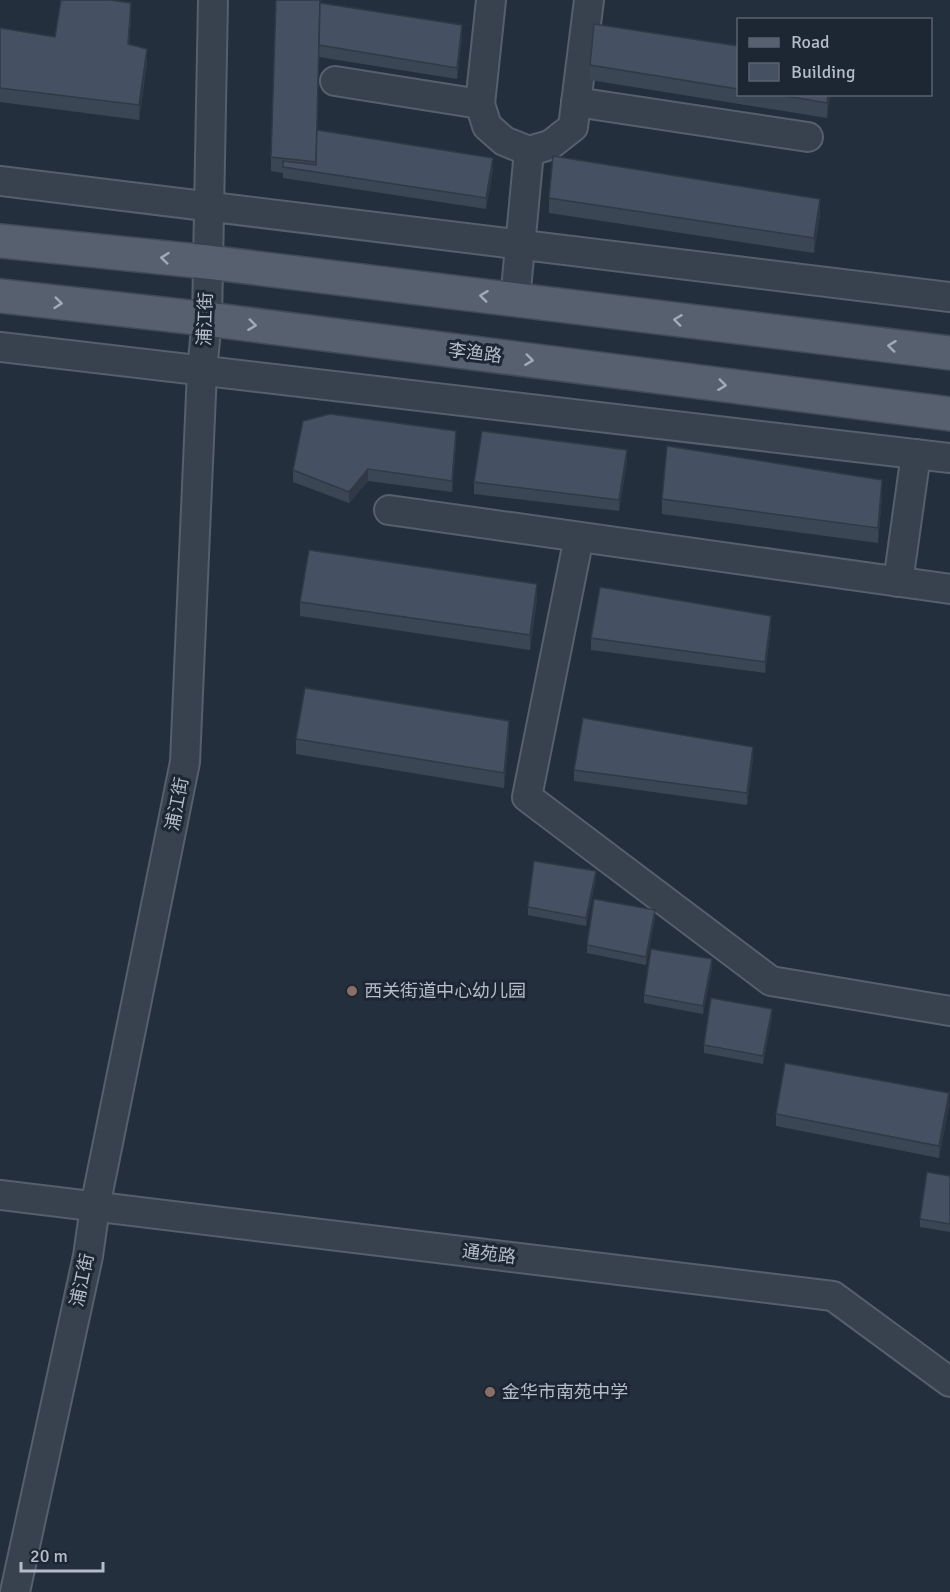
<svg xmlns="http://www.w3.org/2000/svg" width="950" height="1592" font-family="Signika,'Noto Sans SC',sans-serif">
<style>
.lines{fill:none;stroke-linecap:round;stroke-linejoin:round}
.minor-casing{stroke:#565f6c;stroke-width:32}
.major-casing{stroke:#414a57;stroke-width:36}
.minor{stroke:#38414e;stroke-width:28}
.major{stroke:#56606e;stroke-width:33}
.wall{fill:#3b4654}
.shaded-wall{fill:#303945}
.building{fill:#455162;stroke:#303945;stroke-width:1.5}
.oneway{stroke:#a1aab7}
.education-dot{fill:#8d6e63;stroke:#1d2633;stroke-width:2}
.labels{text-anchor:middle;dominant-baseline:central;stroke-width:6;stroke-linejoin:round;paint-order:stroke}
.street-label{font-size:18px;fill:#b4bcc9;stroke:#1d2633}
.poi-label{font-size:18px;fill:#b4bcc9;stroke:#1d2633;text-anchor:start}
</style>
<rect width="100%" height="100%" fill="#242f3e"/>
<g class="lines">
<!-- minor casing -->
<g class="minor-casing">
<g id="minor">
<polyline points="491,0 480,104 487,126 504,141 529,151 550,145 573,127 589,0"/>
<polyline points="335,81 480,104"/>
<polyline points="576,102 808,137"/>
<polyline points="0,181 950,297"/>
<polyline points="515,300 529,151"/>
<polyline points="0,347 950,458"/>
<polyline points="389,510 950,589"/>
<polyline points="579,537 527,797 771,981 950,1011"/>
<polyline points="898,582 916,454"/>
<polyline points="0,1195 833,1296 950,1382"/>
<polyline points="15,1592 88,1256 95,1207 185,762 202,371 207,319 213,0"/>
</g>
</g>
<!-- major casing -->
<g class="major-casing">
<g id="major">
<polyline points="0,241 207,262 950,353"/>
<polyline points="0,296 207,319 950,414"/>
</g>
</g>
<!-- minor -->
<use href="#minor" class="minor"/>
<!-- major -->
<use href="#major" class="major"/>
</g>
<!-- wall -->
<g class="wall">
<polygon points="321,3 462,37 457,79 319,57 317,130 493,170 486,209 283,178 283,173 271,171 271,157"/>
<polygon points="131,18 129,45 147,63 139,120 0,102 0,28 55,37"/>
<polygon points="738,46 738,94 830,94 827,118 590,80 590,65"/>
<polygon points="549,198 820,214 814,253 549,213"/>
<polygon points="456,443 452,492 368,481 349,503 293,482 293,470"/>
<polygon points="627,461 619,511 474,494 474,482"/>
<polygon points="882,495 878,543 662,514 662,499"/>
<polygon points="537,599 530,650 300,616 300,602"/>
<polygon points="771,627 765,673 591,650 591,638"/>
<polygon points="509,736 504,788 296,754 296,739"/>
<polygon points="753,759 747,805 574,781 574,770"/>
<polygon points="596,879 586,926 528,915 528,907"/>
<polygon points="655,918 646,965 587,953 587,945"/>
<polygon points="712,967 703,1014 644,1003 644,995"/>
<polygon points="772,1017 763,1064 704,1053 704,1045"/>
<polygon points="949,1105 939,1158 776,1126 776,1114"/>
<polygon points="950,1176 950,1232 920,1227 920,1219"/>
</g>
<!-- shaded-wall -->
<g class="shaded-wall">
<polygon points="131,3 131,18 128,59 128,44"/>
<polygon points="462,25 462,37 457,79 457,68"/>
<polygon points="147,49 147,63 139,120 139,105"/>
<polygon points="828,94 830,94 827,118 827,103"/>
<polygon points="493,158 493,170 486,209 486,198"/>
<polygon points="820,199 820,214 814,253 814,238"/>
<polygon points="456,431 456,443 452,492 452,481"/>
<polygon points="627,450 627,461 619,511 619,500"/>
<polygon points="368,469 368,481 349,503 349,492"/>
<polygon points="882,480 882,495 878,543 878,528"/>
<polygon points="537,584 537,599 530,650 530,635"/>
<polygon points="771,616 771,627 765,673 765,662"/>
<polygon points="509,721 509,736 504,788 504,773"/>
<polygon points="753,747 753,759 747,805 747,793"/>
<polygon points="596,871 596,879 586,926 586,918"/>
<polygon points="655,910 655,918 646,965 646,957"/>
<polygon points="712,959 712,967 703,1014 703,1006"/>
<polygon points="772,1009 772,1017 763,1064 763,1056"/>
<polygon points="949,1093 949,1105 939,1158 939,1146"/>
</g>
<!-- building -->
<g class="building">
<polygon points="61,0 111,0 131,3 128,44 147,49 139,105 0,88 0,28 55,37"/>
<polygon points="276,0 320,0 316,162 271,157"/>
<polygon points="320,3 462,25 457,68 319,45"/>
<polygon points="594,24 738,46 738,89 590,65"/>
<polygon points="774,94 828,94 827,103"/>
<polygon points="317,130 493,158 486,198 283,167 283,161 316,165"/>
<polygon points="553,156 820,199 814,238 549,198"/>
<polygon points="330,414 456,431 452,481 368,469 349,492 293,470 303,421"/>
<polygon points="482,431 627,450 619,500 474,482"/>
<polygon points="667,446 882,480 878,528 662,499"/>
<polygon points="309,550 537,584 530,635 300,602"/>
<polygon points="600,587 771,616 765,662 591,638"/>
<polygon points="305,688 509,721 504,773 296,739"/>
<polygon points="583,718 753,747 747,793 574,770"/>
<polygon points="534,861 596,871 586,918 528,907"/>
<polygon points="594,899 655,910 646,957 587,945"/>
<polygon points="651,949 712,959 703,1006 644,995"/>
<polygon points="711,998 772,1009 763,1056 704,1045"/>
<polygon points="785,1063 949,1093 939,1146 776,1114"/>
<polygon points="927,1172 950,1176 950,1224 920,1219"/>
</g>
<!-- one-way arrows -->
<defs><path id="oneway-chevron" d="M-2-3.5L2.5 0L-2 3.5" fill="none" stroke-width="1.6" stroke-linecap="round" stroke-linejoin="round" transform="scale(1.5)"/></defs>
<g class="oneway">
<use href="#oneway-chevron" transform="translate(165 258) rotate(-174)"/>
<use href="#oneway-chevron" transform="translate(484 296) rotate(-173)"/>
<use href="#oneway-chevron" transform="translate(58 303) rotate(6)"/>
<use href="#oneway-chevron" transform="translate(678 320) rotate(-173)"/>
<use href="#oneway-chevron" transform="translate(252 325) rotate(7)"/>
<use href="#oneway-chevron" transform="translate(892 346) rotate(-173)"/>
<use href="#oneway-chevron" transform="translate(529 360) rotate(7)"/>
<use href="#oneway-chevron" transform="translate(722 385) rotate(7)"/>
</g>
<!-- markers -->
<g class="education-dot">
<circle cx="352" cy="991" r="6"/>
<circle cx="490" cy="1392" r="6"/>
</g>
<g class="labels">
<!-- street labels -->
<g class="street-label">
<text transform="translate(205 319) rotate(-88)">浦江街</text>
<text transform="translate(475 353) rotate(7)">李渔路</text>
<text transform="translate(177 804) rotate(-79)">浦江街</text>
<text transform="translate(489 1254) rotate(7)">通苑路</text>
<text transform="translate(82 1280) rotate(-78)">浦江街</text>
</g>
<!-- poi labels -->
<g class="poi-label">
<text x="364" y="991">西关街道中心幼儿园</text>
<text x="502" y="1392">金华市南苑中学</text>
</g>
</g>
<!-- legend -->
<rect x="737" y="18" width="195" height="78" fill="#1d2633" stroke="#59626f" stroke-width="1.5"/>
<rect x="749" y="38" width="30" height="9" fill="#56606e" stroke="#59626f" stroke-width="1.5"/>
<text x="791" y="48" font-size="18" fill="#b4bcc9">Road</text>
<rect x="749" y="63" width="30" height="18" fill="#455162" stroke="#59626f" stroke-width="1.5"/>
<text x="791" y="78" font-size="18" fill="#b4bcc9">Building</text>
<!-- scale -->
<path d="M21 1562v9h82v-9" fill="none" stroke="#b4bcc9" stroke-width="3"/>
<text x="30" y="1562" font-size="18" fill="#b4bcc9" stroke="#1d2633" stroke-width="4.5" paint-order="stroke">20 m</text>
</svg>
